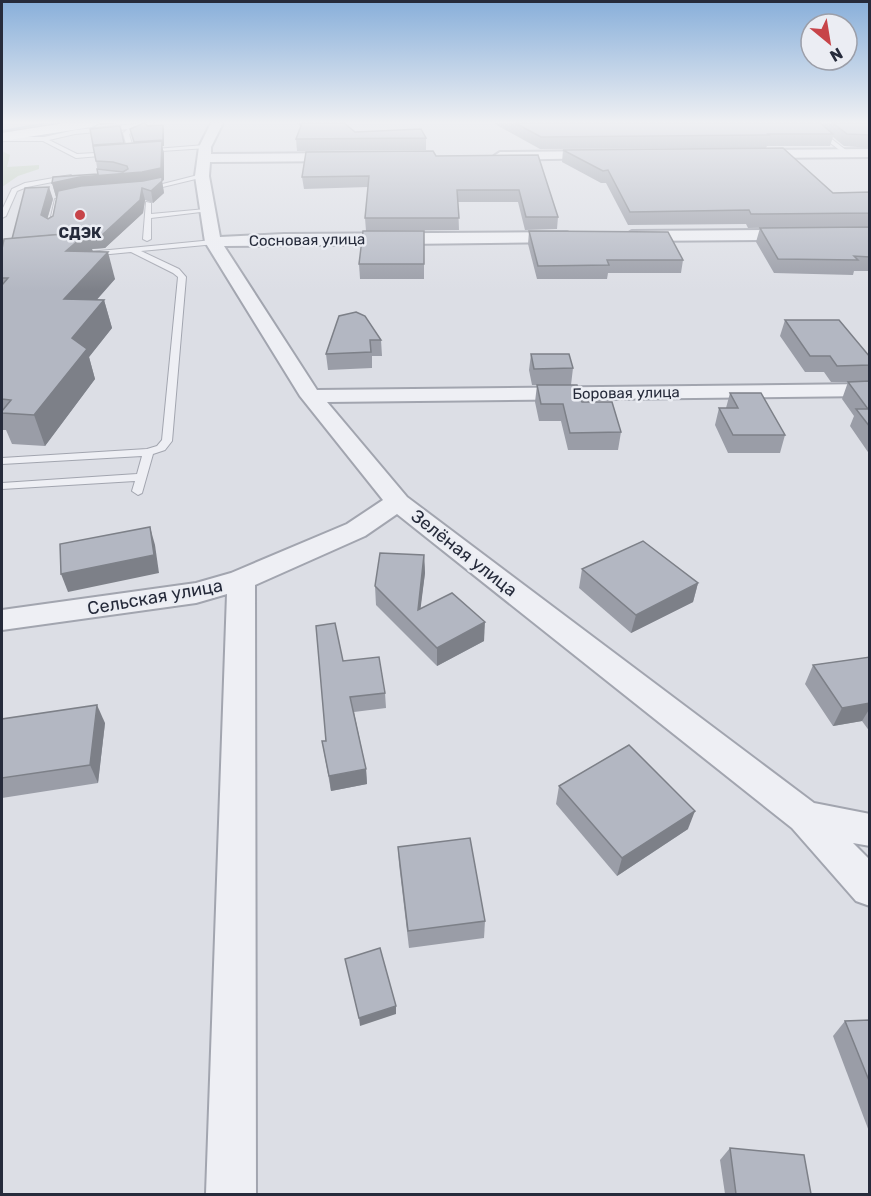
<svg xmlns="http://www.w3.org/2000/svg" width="871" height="1196" font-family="Rubik,sans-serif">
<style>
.green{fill:#c0cfbd}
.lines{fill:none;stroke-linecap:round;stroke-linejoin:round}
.stream{fill:#98a8c4;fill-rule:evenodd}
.lane-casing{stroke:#a2a5af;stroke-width:2}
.street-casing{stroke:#a2a5af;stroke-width:4}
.primary-casing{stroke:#9ca2b0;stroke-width:3}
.lane{fill:#eeeff4;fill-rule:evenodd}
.street{fill:#eeeff4;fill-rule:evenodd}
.primary{fill:#fff;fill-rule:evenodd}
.wall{fill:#9a9da7}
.shaded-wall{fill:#7d8088}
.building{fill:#b3b7c2;stroke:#7d8088;stroke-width:1.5}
.poi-dot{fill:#c74449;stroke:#ebedf3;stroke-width:2}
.labels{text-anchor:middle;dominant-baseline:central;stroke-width:5;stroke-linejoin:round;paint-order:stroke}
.far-poi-label{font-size:15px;font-weight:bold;fill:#262b3b;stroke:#ebedf3}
.far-street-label{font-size:15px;fill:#262b3b;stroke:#ebedf3}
.street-label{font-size:18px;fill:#262b3b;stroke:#ebedf3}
</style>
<rect width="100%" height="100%" fill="#dcdee5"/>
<!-- green -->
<polygon class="green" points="2,151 10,155 7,167 39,165 39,169 18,176 2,187"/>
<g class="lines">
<!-- stream -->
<polygon class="stream" points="41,123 52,123 2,132 2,130"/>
<!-- lane casing -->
<g class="lane-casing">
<g id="lane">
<polygon points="144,123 154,123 129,134 134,151 131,153 128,151 123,133 128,129 75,134 49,140 77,154 114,152 112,155 76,158 43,141 2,141 2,137 44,137 75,130"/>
<polygon points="804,123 811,123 851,154 846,155"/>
<polygon points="205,145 207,148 146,152 143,150"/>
<polygon points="202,174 204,177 146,191 143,189"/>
<polygon points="71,175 73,178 27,187 17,191 6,216 2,218 2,210 12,189 25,183"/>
<polygon points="73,195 75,198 60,201 55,228 48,230 55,199"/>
<polygon points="146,202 151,203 151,214 206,209 209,211 151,218 151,239 147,241 143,239"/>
<polygon points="213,240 216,240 216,244 141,251 179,269 186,277 172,441 165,450 153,454 142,493 138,495 132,491 135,481 2,489 2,483 137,474 142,456 2,464 2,458 147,449 157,446 162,440 178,277 173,273 131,252 89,256 85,254 89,252"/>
</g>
</g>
<!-- street casing -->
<g class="street-casing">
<g id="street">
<polygon points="211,123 223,123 211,147 211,154 342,153 348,157 342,161 210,162 209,176 220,237 284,234 567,232 575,237 567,242 224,246 317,390 870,384 870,396 327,402 407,497 814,803 870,814 870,846 853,843 870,860 870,906 856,901 792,828 397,514 365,536 255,585 256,1194 206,1194 227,594 196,603 2,630 2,610 196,583 231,573 347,524 383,500 300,396 205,242 195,176 199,147"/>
<polygon points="870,149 870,157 752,158 746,154 752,150"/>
<polygon points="600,151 604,152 606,155 604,158 500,160 494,156 500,152"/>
<polygon points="870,229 870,239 632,241 624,236 632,231"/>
</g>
</g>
<!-- primary casing -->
<g class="primary-casing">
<polygon id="primary" points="65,123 99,123 92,127 2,141 2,133"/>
</g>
<!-- lane -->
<use href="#lane" class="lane"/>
<!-- street -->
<use href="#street" class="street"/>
<!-- primary -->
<use href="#primary" class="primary"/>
</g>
<!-- wall -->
<g class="wall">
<polygon points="297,123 344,123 355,132 426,138 426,150 297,151 296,139 301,127"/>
<polygon points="493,123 870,123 870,148 844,146 833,137 830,146 767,146 766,148 540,149"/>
<polygon points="163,125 164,130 164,146 162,146 164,153 164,180 162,181 164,193 153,203 145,200 143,213 105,248 92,249 93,252 115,279 96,300 104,300 112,328 89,357 95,379 45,446 12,444 6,430 2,430 2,249 53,199 47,219 48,219 53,216 57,196 56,197 52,183 98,174 96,161 120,126 124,144 134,143 130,129"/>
<polygon points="563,150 833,193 870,192 870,227 748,228 746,224 628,225 606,183 601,183 562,162"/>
<polygon points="538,155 558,217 557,229 525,230 518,202 458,202 459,230 366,231 365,218 368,187 304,189 302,177 436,156"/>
<polygon points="870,227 870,271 854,271 853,275 774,273 756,242 760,228"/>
<polygon points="424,231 424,279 360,279 359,264"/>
<polygon points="529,231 683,260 681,273 608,273 607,279 537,279 528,244"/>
<polygon points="339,316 381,340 382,356 372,356 372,368 328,370 326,354"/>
<polygon points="785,320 870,357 870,455 850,426 854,416 842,399 848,382 831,382 824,372 805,372 780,336"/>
<polygon points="531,354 573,368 571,385 582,402 621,432 618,450 568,450 561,421 539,421 535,402 537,385 532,385 529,370"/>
<polygon points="730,393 785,435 780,453 728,453 715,425 719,408 726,408"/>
<polygon points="424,555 425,573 420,609 484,641 437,666 376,605 375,586"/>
<polygon points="582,569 698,583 693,602 631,633 579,588"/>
<polygon points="870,657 870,732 862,721 833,726 805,684 813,665"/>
<polygon points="343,661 385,693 386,708 354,712 366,769 367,784 331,791 322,741 326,741"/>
<polygon points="2,719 105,723 98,783 2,798"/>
<polygon points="559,786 688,829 617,876 556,804"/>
<polygon points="398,847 485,921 484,938 409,948 399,864"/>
<polygon points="870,1020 870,1134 833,1036 845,1021"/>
<polygon points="730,1148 811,1194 725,1194 720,1160"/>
</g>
<!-- shaded-wall -->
<g class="shaded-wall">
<polygon points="99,123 120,123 100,125"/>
<polygon points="163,125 164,130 164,146 162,146 164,153 164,180 162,181 164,193 153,203 151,191 162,181 83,190 56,197 52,183 80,177 142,172 134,142"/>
<polygon points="124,143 125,149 95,151 93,145"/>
<polygon points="49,187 53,199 45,227 41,215"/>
<polygon points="142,188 145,200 143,213 105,248 92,249 95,258 15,256"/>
<polygon points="108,252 115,279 73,327 64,299"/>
<polygon points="104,300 112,328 89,357 95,379 45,446 34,415 72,338"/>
<polygon points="150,527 155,545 159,573 68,592 61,574"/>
<polygon points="424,555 425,573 418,629 418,610"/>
<polygon points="698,583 693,602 631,633 636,615"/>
<polygon points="485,622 484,641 437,666 437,648"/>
<polygon points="870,703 870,708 862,721 833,726 842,708"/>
<polygon points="97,705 105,723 98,783 90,765"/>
<polygon points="366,769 367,784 331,791 329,776"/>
<polygon points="695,811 688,829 617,876 622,858"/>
<polygon points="396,1006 396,1014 360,1026 359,1018"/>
</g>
<!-- building -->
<g class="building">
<polygon points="144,123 148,126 163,125 163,140 134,142 130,129"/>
<polygon points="302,123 344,123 355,132 421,129 426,138 296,139"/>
<polygon points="515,123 820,123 833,134 768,134 769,135 541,137"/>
<polygon points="833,123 870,123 870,135 847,134"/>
<polygon points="120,126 124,143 93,145 90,129"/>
<polygon points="162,141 161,168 142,172 80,177 52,183 53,177 98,174 97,169 123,172 128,169 127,166 113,162 96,161 93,146"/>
<polygon points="783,148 833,193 870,192 870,213 751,214 749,210 630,212 608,170 603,171 563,150"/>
<polygon points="433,151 436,156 538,155 558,217 526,217 519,190 457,190 459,218 365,218 369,176 302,177 306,152"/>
<polygon points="162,177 162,181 151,191 142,188 140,200 102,235 89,236 88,232 12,239 25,188 49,187 41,215 48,219 53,216 58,191 81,186 143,181"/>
<polygon points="870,227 870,257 854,256 858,260 778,259 760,228"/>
<polygon points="363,231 424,231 424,264 359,264"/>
<polygon points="529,231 668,232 683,260 607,260 609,265 538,266"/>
<polygon points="88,232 66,251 108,252 64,299 104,300 72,338 87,349 34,415 2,413 2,411 11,400 2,399 2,285 8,278 2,278 2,249 4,239"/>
<polygon points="356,312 365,316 381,340 370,340 371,352 326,354 339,316"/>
<polygon points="785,320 839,320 870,357 870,365 837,366 830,356 810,356"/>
<polygon points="531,354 569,354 573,368 534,369"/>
<polygon points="870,381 870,427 856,409 868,409 848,382"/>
<polygon points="537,385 577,385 582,402 612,402 621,432 570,433 563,404 541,404"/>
<polygon points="730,393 761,393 785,435 733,435 719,408 738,408"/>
<polygon points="150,527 154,555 61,574 60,544"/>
<polygon points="643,541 698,583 636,615 582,569"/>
<polygon points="380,553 424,555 418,610 452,593 485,622 437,648 375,586"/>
<polygon points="335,623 343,661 379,657 385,693 350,697 366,769 329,776 322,741 326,741 316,626"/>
<polygon points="870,657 870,703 842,708 813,665"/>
<polygon points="97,705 90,765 2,778 2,719"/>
<polygon points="629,745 695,811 622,858 559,786"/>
<polygon points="470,838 485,921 408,931 398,847"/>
<polygon points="380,948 396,1006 359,1018 345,959"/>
<polygon points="870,1020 870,1083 845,1021"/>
<polygon points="730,1148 804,1155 811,1194 736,1194"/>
</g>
<!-- sky -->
<linearGradient id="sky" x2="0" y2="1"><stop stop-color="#88afda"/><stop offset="0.42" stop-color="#eff0f3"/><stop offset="1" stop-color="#eff0f3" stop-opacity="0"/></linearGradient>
<rect width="871" height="291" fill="url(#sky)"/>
<!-- markers -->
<circle class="poi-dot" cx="80" cy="215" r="6"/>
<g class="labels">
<!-- far-poi labels -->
<g class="far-poi-label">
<text x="80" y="233">СДЭК</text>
</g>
<!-- far-street labels -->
<g class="far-street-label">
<text transform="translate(307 240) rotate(-1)">Сосновая улица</text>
<text transform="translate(626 393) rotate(-1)">Боровая улица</text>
</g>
<!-- street labels -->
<g class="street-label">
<text transform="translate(464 553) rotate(38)">Зелёная улица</text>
<text transform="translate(155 597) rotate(-10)">Сельская улица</text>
</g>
</g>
<!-- border -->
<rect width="871" height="1196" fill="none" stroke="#262b3b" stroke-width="6"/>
<!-- north arrow -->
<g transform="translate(829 42) rotate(150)"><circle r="28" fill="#ebedf3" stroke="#9c9fa9" stroke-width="1.5"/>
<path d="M0-4.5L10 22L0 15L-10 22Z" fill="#c74449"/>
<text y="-9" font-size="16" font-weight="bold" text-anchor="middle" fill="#262b3b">N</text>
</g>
</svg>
